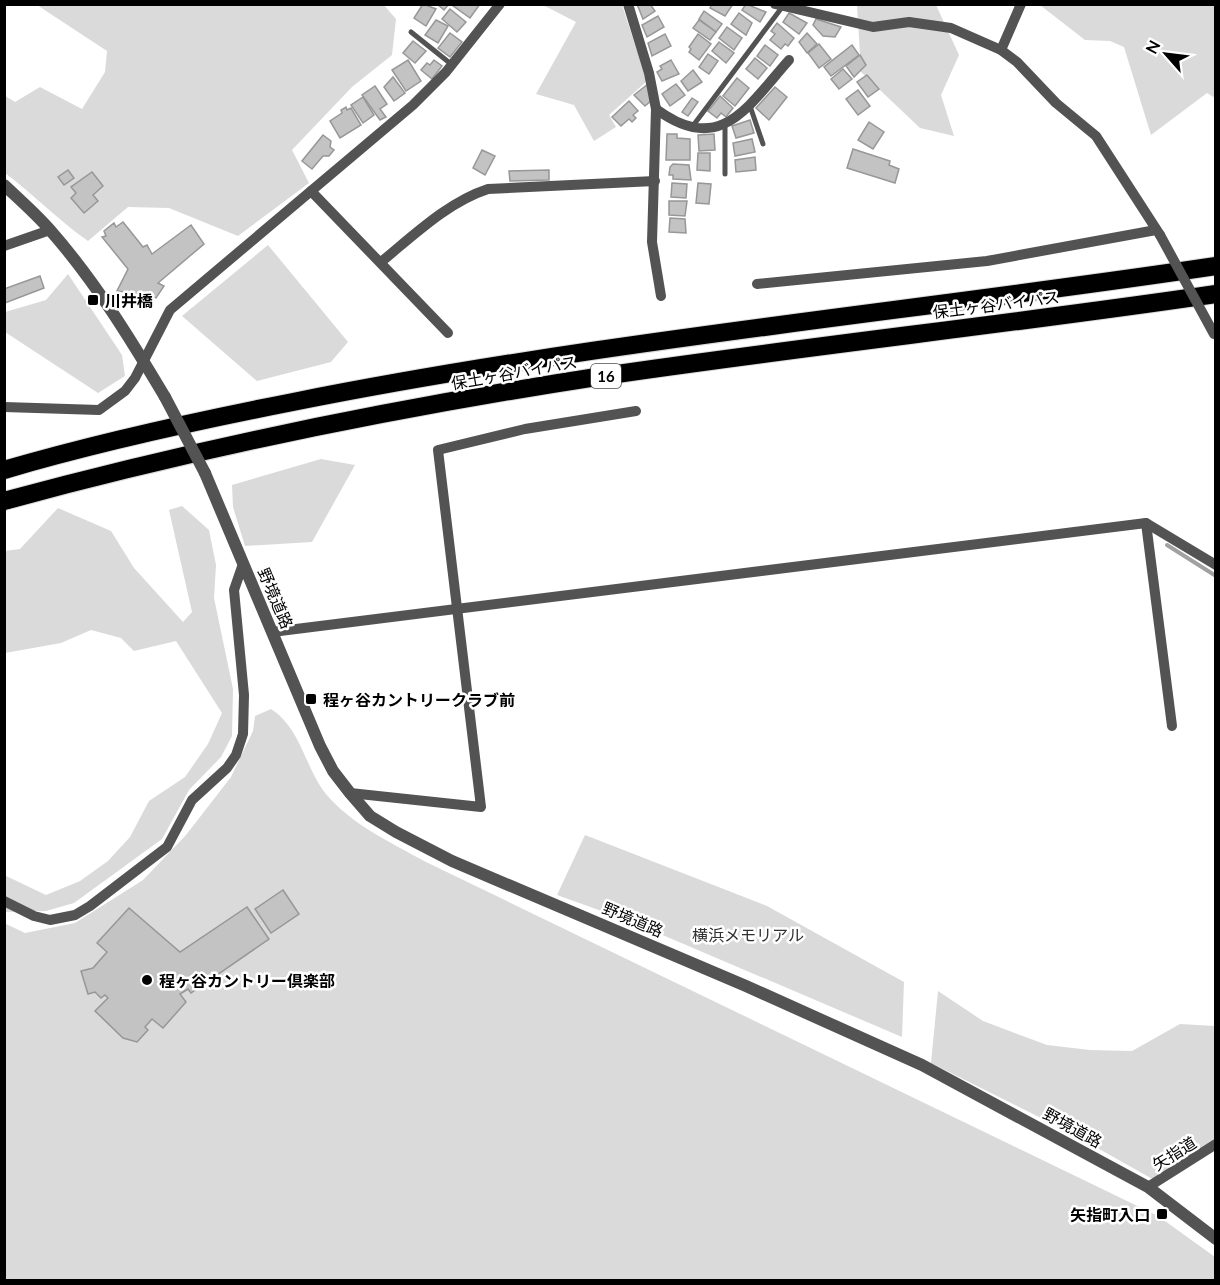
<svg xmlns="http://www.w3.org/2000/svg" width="1220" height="1285" font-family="Lato,'Noto Sans JP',sans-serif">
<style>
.green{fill:#dadada}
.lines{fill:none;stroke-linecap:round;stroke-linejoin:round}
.stream{stroke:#a1a1a1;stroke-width:4}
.building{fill:#c3c3c3;stroke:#979797;stroke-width:1.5}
.motorway-casing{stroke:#dbdbdb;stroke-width:20}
.service{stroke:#535353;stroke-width:5}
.minor{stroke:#535353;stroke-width:10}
.tertiary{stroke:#535353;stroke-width:12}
.motorway{stroke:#000;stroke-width:18}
.minor-bridge{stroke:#535353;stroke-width:10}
.tertiary-bridge{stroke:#535353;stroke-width:12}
.poi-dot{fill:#000;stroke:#fff;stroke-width:2}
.labels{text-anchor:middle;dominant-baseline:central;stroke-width:5;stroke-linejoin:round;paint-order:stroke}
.shield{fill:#fff;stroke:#4c4c4c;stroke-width:1.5}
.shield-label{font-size:15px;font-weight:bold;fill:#000}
.poi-label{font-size:16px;font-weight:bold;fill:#000;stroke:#fff;text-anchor:start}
.street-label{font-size:16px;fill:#000;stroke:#fff}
.park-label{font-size:16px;fill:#313131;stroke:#fff}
</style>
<rect width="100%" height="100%" fill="#fff"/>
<!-- green -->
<g class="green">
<path d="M383 4 396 19 392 55 352 87 292 150 309 183 238 236 169 208 128 207 88 241C58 220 33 194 5 173L4 95 15 102 40 87 82 109 105 72 107 51 37 5Z"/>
<polygon points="543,5 622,5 647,81 609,115 616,127 594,141 574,105 536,94 576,22"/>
<polygon points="857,5 936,5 959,55 941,95 954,136 920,128 861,72"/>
<polygon points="1040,5 1215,5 1215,98 1207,93 1151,135 1124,47 1110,41 1085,40"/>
<polygon points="268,245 348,342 331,362 257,381 182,316"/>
<polygon points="68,274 122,355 125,376 98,393 5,332 5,312 46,300"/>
<polygon points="321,459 355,465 312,542 245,546 233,507 232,485"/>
<polygon points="182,506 209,530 216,565 214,598 233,689 232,736 221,757 189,790 162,839 74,903 46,911 5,912 4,875 46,895 80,881 108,861 130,837 149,801 185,777 208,744 222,713 176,641 134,651 121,638 91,630 61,643 5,653 5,551 20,549 58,508 111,531 134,568 183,622 192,612 169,510"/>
<path d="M271 709C301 728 305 768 326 794 352 825 392 843 426 862L1158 1216 1215 1257V1280H5L4 923 25 933 75 923 143 880 186 835 231 777 253 731 255 716Z"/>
<polygon points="585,835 767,906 904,982 902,1037 632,922 557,895"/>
<polygon points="938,991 983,1021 1047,1045 1090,1050 1132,1051 1180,1024 1215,1026 1215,1144 1156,1181 1069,1132 931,1063"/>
</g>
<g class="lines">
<!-- stream -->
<polyline class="stream" points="1167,545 1216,576"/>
</g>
<!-- building -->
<g class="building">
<polygon points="423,4 436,9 426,26 414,18"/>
<polygon points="437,4 449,4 444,10"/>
<polygon points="480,4 470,18 452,5 452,4"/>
<polygon points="637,4 650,4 655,11 643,19"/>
<polygon points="712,4 733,4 725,16 710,8"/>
<polygon points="746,4 766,12 760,22 742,10"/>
<polygon points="450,9 466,22 457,32 442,19"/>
<polygon points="704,11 722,24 716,32 699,19"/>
<polygon points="739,13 752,23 746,35 731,24"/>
<polygon points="789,13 807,23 799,34 783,22"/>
<polygon points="658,16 664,27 647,37 642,25"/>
<polygon points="816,19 841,27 835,37 823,36 813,25"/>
<polygon points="436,20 448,26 438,43 425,35"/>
<polygon points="699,20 716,32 710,40 693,28"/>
<polygon points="777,23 794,38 788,46 785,44 781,49 770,40 775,34 771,31"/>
<polygon points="727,27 742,38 734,50 719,38"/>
<polygon points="450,33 462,42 450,57 438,48"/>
<polygon points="807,33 817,44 807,53 799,42"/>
<polygon points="665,34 671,46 652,56 648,43"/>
<polygon points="698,34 711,44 699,60 689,52 691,49 689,47"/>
<polygon points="413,41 426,51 415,63 403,53"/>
<polygon points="719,42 734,53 726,63 712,51"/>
<polygon points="819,44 831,59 819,68 808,53"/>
<polygon points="765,45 778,55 770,66 757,56"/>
<polygon points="852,45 859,55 831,76 824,67"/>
<polygon points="708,54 718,61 709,74 699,67"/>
<polygon points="860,55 866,65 854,77 846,66"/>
<polygon points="755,58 767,68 758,79 746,69"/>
<polygon points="408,60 421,81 406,91 392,70"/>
<polygon points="434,60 442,66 432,79 421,70 427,63 430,65"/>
<polygon points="671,60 679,74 662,81 657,72 662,69 660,66"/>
<polygon points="843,69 852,79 839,89 831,79"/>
<polygon points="693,70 702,82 688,91 681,81"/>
<polygon points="867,75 879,89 868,97 857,82"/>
<polygon points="393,77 405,93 394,101 384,87"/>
<polygon points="737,78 749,88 735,106 723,96"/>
<polygon points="648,84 652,100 645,106 634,95"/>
<polygon points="676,84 685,95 670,106 662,94"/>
<polygon points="375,86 387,104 380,109 386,117 380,120 362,95"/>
<polygon points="775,87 787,97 769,120 756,108"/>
<polygon points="858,90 870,106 858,115 846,99"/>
<polygon points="720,96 733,108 726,117 721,113 717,118 708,111"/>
<polygon points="363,97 374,115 363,123 351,105"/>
<polygon points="692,98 698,102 688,116 682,112"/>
<polygon points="629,101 638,111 633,115 636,118 632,122 629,119 621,126 612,117"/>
<polygon points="346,107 347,110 351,108 361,125 340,138 330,121 342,113 341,110"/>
<polygon points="750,120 754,133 736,138 732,126"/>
<polygon points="869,122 884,132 873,149 858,140"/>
<polygon points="667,134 677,134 677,138 690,139 690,160 666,160"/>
<polygon points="714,134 715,150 699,151 698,135"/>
<polygon points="323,135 331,141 330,147 334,150 329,156 323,156 312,169 302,161"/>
<polygon points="752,139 755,152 735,156 733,143"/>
<polygon points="853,149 890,161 889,165 899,169 895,183 847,168"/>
<polygon points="482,150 495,156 485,175 473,168"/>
<polygon points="698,153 710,153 710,171 697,170"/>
<polygon points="755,157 756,170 736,172 735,160"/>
<polygon points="673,164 689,165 691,180 673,179 673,175 669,175 670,167"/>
<polygon points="68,170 74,178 64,185 58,177"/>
<polygon points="549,170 549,180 510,181 509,171"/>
<polygon points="92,172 103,186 93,195 98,201 84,213 71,198 76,193 71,187"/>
<polygon points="672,183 687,184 686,198 671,197"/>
<polygon points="698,183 711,184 709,204 696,203"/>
<polygon points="669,201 687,201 685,216 669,215"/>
<polygon points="670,218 685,219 686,233 669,232"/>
<polygon points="123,222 143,247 147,245 152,254 191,225 204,244 158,283 164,286 156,298 149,296 145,306 139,303 142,299 134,296 132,300 129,297 132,293 117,291 128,269 102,237 106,236 104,231 114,223 116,227"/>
<polygon points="40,276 44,288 5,303 4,289"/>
<polygon points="283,890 299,914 271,933 255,909"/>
<polygon points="247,907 269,939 191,993 188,989 180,994 186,1002 163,1028 152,1019 145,1027 148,1030 137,1042 123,1038 95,1011 108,998 105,995 101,998 95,992 88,994 81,971 93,968 107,952 97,943 129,908 180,952"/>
</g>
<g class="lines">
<!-- motorway casing -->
<g class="motorway-casing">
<g id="motorway">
<path d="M4 470C99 442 196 421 293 402 598 341 908 312 1216 266"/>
<path d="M4 501C202 447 401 407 603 376 807 346 1012 324 1216 294"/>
</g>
</g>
<!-- service -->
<g class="service">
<polyline points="411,32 451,64"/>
<polyline points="750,106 763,144"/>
<polyline points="725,126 725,174"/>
<polyline points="692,127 783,6"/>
</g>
<!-- minor -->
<g class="minor">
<polyline points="628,4 649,73 656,109 652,242 661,296"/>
<polyline points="775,4 873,27 909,22 951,28 1001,50 1017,62 1056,103 1096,136 1160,235"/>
<polyline points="1001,50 1021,4"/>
<path d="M656 109C721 157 748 106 789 60"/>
<polyline points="311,191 448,333"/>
<polyline points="4,246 50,230"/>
<path d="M381 262C414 235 448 202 488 189L655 181"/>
<polyline points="757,284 987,261 1156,230"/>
<polyline points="4,407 99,410 125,391 135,378 170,310 413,105 446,72 500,4"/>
<polyline points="1146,523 1172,726"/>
<polyline points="272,632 1146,523 1216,565"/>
<polyline points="350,793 481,807 438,450 525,429 636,411"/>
<polyline points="4,901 34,916 50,920 75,915 90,906 167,847 192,800 227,768 236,755 243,734 244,695 234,590 243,564"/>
<polyline points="1148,1187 1216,1144"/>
</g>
<!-- tertiary -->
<g class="tertiary">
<path d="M4 185C20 200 36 214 50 230 95 281 131 340 165 397"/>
<polyline points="205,473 320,746 333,771 350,793 370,816 396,832 452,861 746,986 922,1065 1148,1187 1216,1239"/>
</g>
<!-- motorway -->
<use href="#motorway" class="motorway"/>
<!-- minor-bridge -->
<polyline class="minor-bridge" points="1160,235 1214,334"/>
<!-- tertiary-bridge -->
<polyline class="tertiary-bridge" points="165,397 205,473"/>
</g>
<!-- markers -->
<g class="poi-dot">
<rect x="87" y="294" width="12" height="12" rx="3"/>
<rect x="305" y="693" width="12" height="12" rx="3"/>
<circle cx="147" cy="980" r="6"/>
<rect x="1156" y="1208" width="12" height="12" rx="3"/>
</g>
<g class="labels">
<!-- shield labels -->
<rect class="shield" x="591" y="364" width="30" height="24" rx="4.5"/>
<g class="shield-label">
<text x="606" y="376">16</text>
</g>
<!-- poi labels -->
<g class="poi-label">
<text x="105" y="300">川井橋</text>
<text x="323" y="699">程ヶ谷カントリークラブ前</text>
<text x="159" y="980">程ヶ谷カントリー倶楽部</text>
<text x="1150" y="1214" text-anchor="end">矢指町入口</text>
</g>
<!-- street labels -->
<g class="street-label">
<text transform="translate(996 304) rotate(-7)">保土ヶ谷バイパス</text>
<text transform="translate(514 372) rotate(-10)">保土ヶ谷バイパス</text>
<text transform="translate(276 598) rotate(67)">野境道路</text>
<text transform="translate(633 919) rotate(23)">野境道路</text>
<text transform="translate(1073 1127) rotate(29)">野境道路</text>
<text transform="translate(1174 1153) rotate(-32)">矢指道</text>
</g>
<!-- park labels -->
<g class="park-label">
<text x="748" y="934">横浜メモリアル</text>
</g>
</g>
<!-- border -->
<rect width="1220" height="1285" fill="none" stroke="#000000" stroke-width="12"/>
<!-- north arrow -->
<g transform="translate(1166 54) rotate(298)" stroke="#ffffff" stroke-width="4.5" paint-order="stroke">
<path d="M0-4.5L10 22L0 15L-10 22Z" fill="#000000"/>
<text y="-9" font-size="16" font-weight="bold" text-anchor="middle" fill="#000000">N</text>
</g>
</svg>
